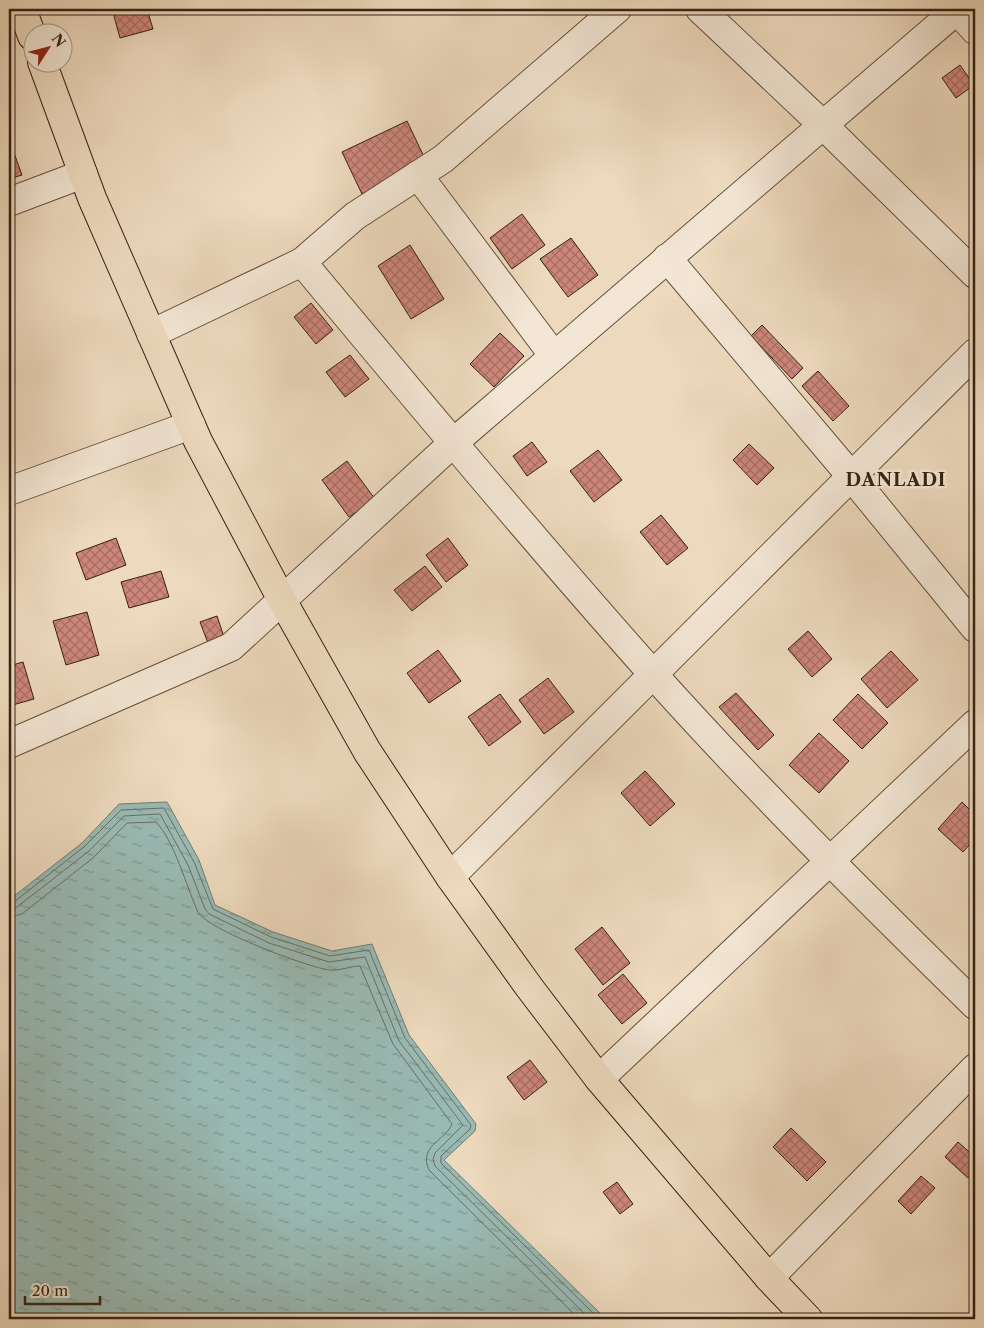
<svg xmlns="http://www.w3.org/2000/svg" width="984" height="1328" font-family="'Libre Caslon Text',serif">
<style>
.water{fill:url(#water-ripples);stroke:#717d74}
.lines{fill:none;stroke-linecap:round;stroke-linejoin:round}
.shore{stroke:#676e64;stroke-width:1}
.building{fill:url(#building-cross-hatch);stroke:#352213}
.minor-casing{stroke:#63503e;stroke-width:30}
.trunk-casing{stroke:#352213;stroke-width:30}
.minor{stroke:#f3e6d4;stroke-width:28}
.trunk{stroke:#edd9bd;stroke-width:28}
.labels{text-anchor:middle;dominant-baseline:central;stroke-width:5;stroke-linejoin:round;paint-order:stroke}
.district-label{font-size:18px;font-weight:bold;letter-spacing:1px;fill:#352213;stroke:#f3e6d4}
</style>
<defs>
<pattern id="water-ripples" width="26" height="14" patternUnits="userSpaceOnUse" patternTransform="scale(1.25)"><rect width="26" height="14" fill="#99bab4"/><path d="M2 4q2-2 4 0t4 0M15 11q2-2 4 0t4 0" fill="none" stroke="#7e9791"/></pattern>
<pattern id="building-cross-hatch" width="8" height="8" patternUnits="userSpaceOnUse" patternTransform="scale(1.25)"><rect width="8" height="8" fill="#cd867a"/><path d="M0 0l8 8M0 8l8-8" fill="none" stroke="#a76d63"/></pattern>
</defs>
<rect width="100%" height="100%" fill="#edd9bd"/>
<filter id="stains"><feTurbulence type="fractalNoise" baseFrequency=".004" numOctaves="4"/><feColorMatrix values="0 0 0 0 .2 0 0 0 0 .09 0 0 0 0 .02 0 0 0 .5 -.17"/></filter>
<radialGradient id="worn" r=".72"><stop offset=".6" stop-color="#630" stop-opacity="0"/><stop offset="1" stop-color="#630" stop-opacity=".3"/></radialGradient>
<!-- water -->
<polygon class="water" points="167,802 199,860 215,905 273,932 332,951 372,944 409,1035 476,1124 475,1131 444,1160 606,1319 9,1319 9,900 82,843 119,804"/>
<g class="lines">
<!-- shore -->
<g class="shore">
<polyline points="9,903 14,902 85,846 121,810 164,808 194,862 213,909 271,937 330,956 369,950 405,1038 471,1125 470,1129 441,1156 441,1163 599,1319"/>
<polyline points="9,910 17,907 89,851 124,816 160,814 188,865 205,909 209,914 269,943 329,962 365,957 399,1041 463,1125 435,1153 433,1159 435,1166 590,1319"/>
<path d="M9 917 22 914 94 857 127 823 156 822C175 842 186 886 198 912 206 929 309 968 330 970 340 971 350 966 360 966L393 1044 452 1124C445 1141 418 1146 429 1170L579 1319"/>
</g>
</g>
<!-- building -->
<g class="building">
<polygon points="112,9 147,9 153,29 120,38"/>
<polygon points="960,65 974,85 956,98 942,78"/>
<polygon points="407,121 427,163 362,194 342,152"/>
<polygon points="9,139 22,175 9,179"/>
<polygon points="522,214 545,245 512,269 490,238"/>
<polygon points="571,238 598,275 568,297 540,259"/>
<polygon points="410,245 444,299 411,319 378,266"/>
<polygon points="311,303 333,330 316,344 294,317"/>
<polygon points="762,325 803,368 792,379 751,336"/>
<polygon points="500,333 524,356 494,387 470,364"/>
<polygon points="350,355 369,379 345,397 326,372"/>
<polygon points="818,371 849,406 833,421 802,386"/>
<polygon points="532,442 547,462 527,476 513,456"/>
<polygon points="749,444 774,468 757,485 733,460"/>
<polygon points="598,450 622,480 594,502 570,471"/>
<polygon points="347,461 375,499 349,517 322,480"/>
<polygon points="661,515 688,548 667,565 640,532"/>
<polygon points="116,538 126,565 86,580 76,553"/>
<polygon points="448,538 468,565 446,582 426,555"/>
<polygon points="425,566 442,587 412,611 394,590"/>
<polygon points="161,571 169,597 129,608 121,582"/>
<polygon points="87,612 99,655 66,665 53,621"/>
<polygon points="217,616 224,637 208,643 200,622"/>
<polygon points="808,631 832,659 812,677 788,649"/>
<polygon points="438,650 461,681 429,703 407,673"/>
<polygon points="891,651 918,680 887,708 861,679"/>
<polygon points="23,662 34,699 9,706 9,666"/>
<polygon points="548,678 574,712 544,734 519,700"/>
<polygon points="736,693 774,735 758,750 719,707"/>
<polygon points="500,694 521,722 489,746 468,717"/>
<polygon points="858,694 888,723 862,749 833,720"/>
<polygon points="819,733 849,761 819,793 789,765"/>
<polygon points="645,771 675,804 650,826 621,793"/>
<polygon points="962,802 975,815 975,838 963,852 938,829"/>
<polygon points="602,927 630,963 603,985 575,949"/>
<polygon points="623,974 647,1003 622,1024 598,995"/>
<polygon points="530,1060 547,1082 524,1100 507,1077"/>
<polygon points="791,1128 826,1162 807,1181 773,1147"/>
<polygon points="958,1142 975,1157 975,1170 968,1178 945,1157"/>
<polygon points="921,1176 935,1188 911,1214 898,1201"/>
<polygon points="617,1182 633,1204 620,1214 603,1192"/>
</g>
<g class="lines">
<!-- minor casing -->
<g class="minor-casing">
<g id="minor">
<path d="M617 9 443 159 355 216 302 262C417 400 532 538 652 673 755 788 865 897 975 1005"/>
<polyline points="700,9 823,125 975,274"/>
<polyline points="956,9 975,30"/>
<polyline points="418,175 554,356"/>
<polyline points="9,202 83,174"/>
<polyline points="667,258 851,476 975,628"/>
<polyline points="151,334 302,262"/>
<polyline points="9,491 191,425"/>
<polyline points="9,744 231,647 453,443 958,9"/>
<polyline points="450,877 975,353"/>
<polyline points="599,1079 975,724"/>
<polyline points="769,1278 975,1068"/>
</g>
</g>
<!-- trunk casing -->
<g class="trunk-casing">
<g id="trunk">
<polyline points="22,9 32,36"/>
<polyline points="42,62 92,198 198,441 282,600 367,751 450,877 529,987 599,1079 769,1278 808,1319"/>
</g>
</g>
<!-- minor -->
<use href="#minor" class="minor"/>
<!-- trunk -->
<use href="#trunk" class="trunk"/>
</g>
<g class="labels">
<!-- district labels -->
<g class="district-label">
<text x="896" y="480">DANLADI</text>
</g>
</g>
<!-- margin -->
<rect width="984" height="1328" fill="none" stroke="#edd9bd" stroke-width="30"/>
<rect x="10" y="10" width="964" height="1308" fill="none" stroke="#352213" stroke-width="2.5"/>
<rect x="15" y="15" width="954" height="1298" fill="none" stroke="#352213"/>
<!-- north arrow -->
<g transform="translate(48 48) rotate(54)"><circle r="24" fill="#f3e6d4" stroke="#a79887"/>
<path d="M0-4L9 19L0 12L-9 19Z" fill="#8f2418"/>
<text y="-8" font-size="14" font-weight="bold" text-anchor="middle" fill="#352213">N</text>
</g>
<!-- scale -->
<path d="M25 1296v8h75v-8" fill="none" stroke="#352213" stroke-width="2.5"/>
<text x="32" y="1296" font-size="15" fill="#352213" stroke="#f3e6d4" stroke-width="4" paint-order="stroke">20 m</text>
<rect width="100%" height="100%" filter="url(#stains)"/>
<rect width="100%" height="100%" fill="url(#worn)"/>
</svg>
